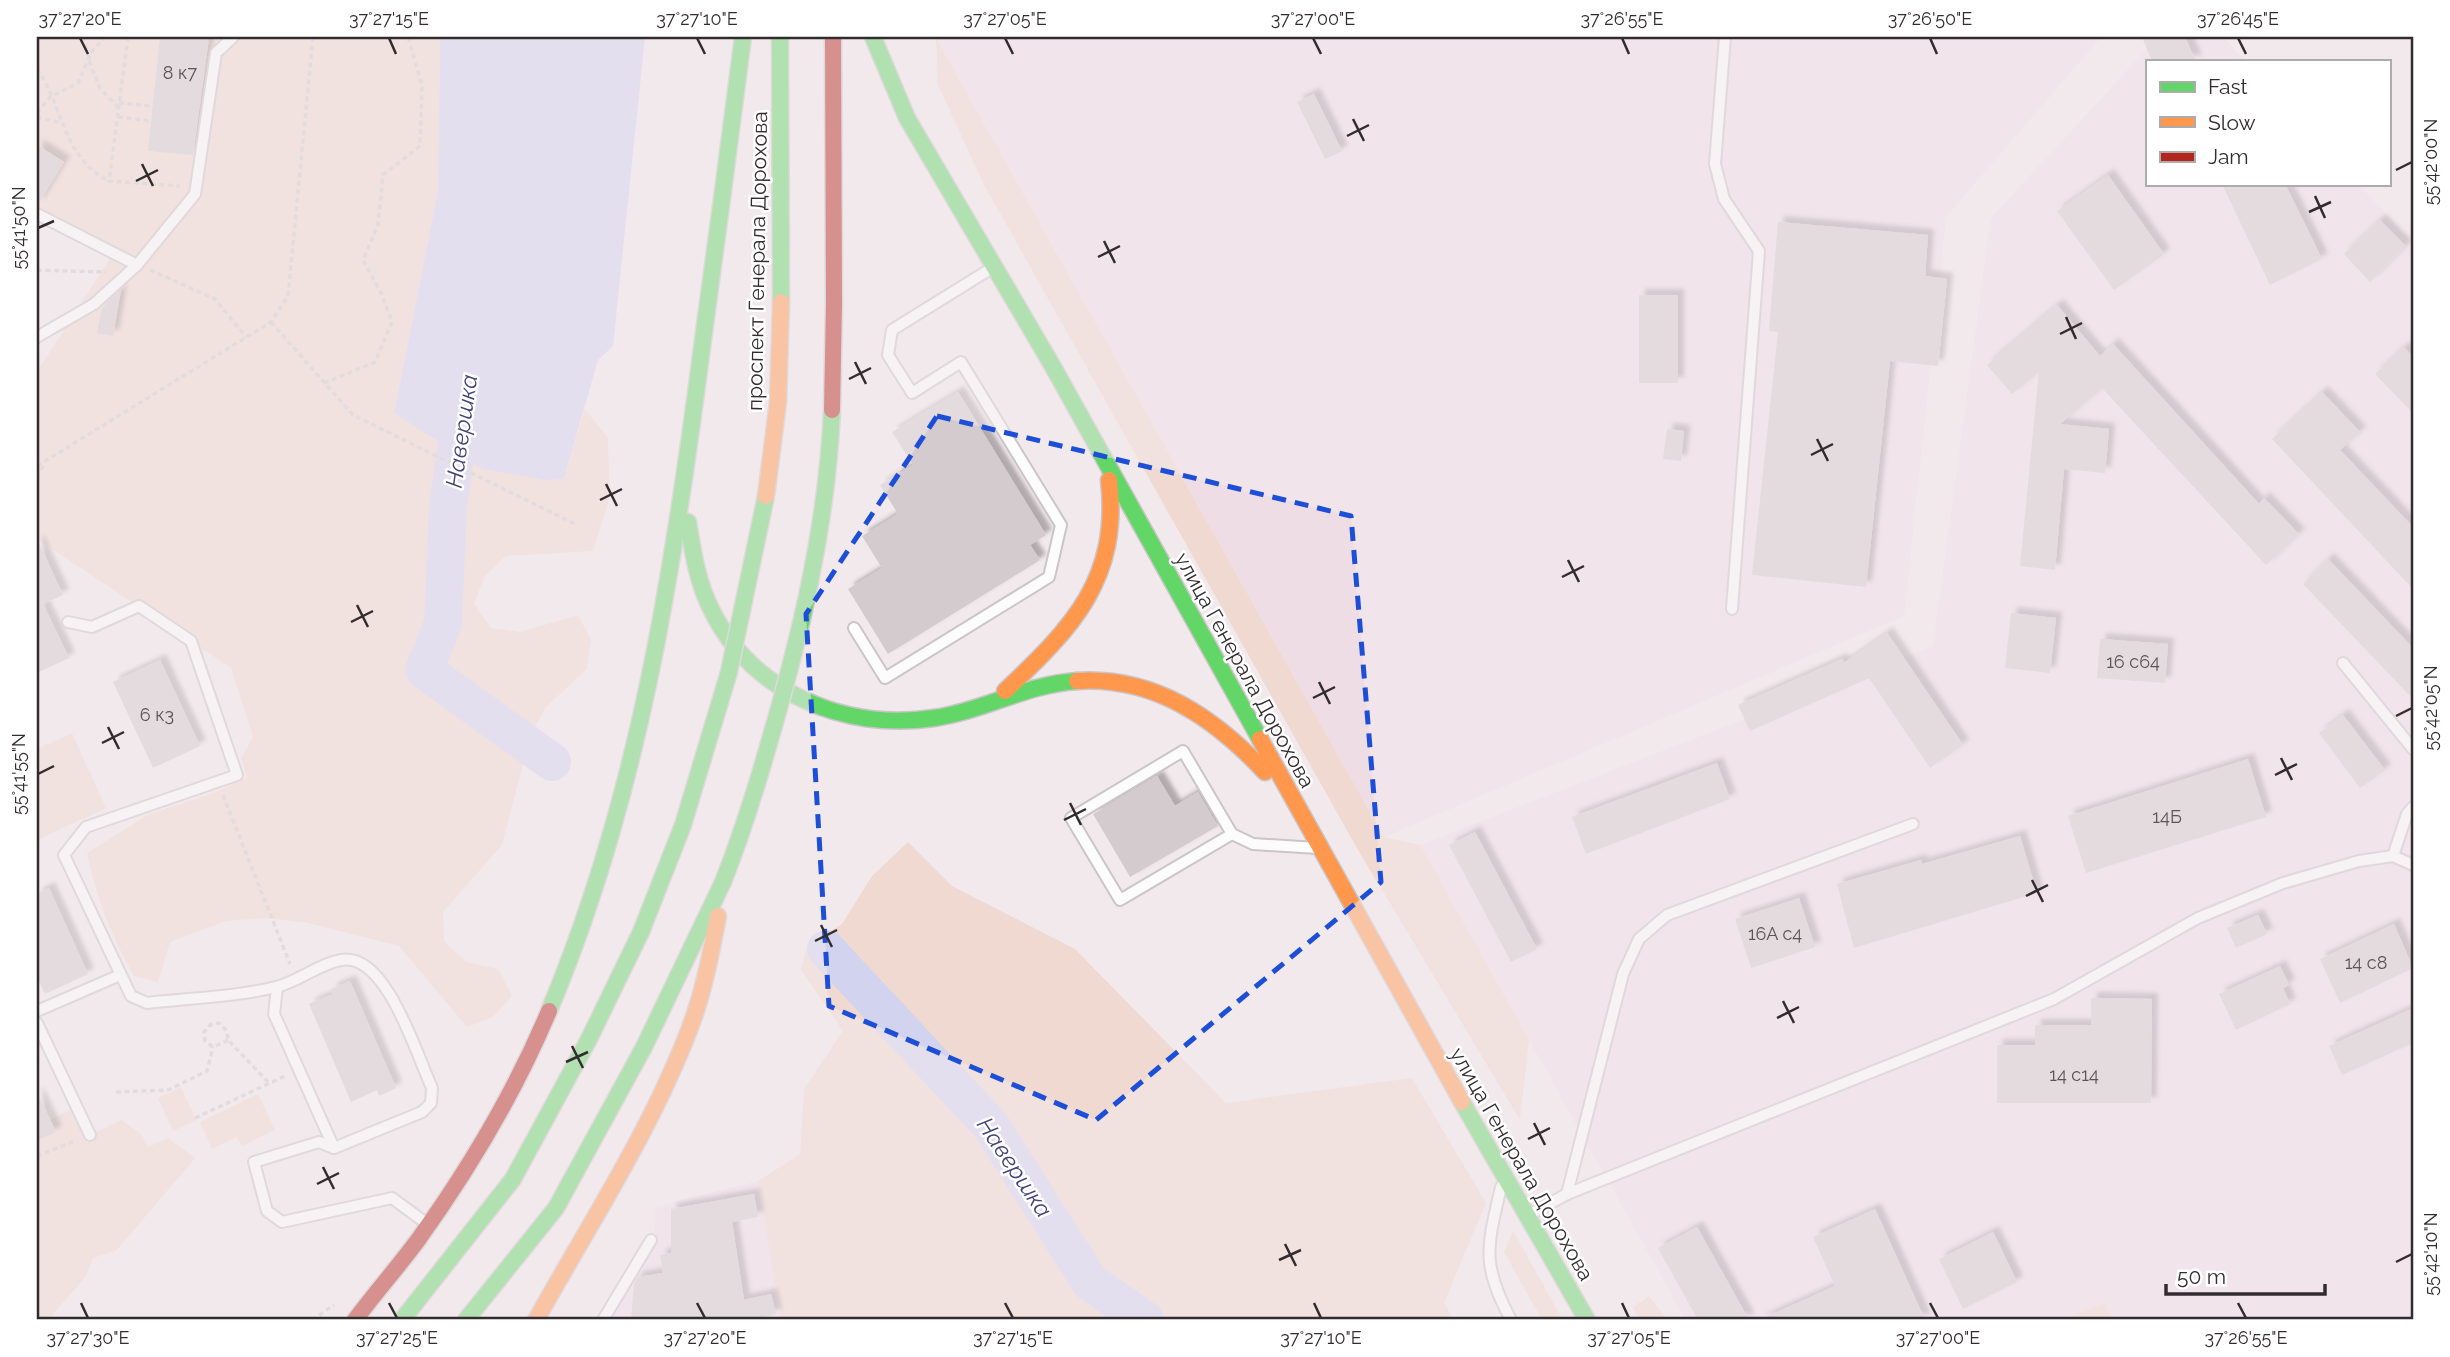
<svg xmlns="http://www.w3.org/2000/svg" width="2450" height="1357" font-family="Raleway,sans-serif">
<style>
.built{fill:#efdde6}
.green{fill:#f0d9d0}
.water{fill:#d2d3ef}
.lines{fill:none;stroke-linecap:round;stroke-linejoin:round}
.river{stroke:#d2d3ef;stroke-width:38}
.building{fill:#d3cbcd;filter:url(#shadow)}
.lane-casing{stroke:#cbc5c8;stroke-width:14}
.fast-casing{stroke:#cbc5c8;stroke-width:19}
.slow-casing{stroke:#cbc5c8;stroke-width:19}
.jam-casing{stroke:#cbc5c8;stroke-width:19}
.path{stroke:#cfccce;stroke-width:3.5;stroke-dasharray:5 3.5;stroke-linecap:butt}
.lane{stroke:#fdfcfc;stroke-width:10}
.fast{stroke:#63d668;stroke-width:16}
.slow{stroke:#ff974d;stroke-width:16}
.jam{stroke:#b3261e;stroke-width:16}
.fast-bridge-casing{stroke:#cbc5c8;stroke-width:19;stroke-linecap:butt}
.slow-bridge-casing{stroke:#cbc5c8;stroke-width:19;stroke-linecap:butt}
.jam-bridge-casing{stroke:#cbc5c8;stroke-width:19;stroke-linecap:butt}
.fast-bridge{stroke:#63d668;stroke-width:16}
.slow-bridge{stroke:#ff974d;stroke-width:16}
.jam-bridge{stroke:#b3261e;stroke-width:16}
.marked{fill:none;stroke:#1d4ed8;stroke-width:5;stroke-dasharray:14 9;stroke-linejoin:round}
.ticks{fill:none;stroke:#332c2f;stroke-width:2.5}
.labels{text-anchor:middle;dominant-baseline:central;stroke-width:5;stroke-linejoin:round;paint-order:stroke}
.number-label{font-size:18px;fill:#5b5456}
.street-label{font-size:21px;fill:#332c2f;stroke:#fff}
.water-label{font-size:23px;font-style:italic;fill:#424376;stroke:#fff}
.neatline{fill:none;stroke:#332c2f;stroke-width:2.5}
.ticks-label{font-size:18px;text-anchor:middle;fill:#332c2f}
</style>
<defs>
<filter id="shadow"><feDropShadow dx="6" dy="-6" stdDeviation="2" flood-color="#0004"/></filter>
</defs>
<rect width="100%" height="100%" fill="#f2e9ed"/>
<!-- built -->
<g class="built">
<polygon points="936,37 2101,37 1946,217 1904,616 1384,837"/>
<polygon points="2158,37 2223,37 2245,61 2147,61 2147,184 2358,184 2413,243 2413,1320 2112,1320 2105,1303 2062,1320 1686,1320 1420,845 1933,646 1991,218"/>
<polygon points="758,1181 781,1320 607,1320 655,1236 654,1207"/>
</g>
<!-- green -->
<g class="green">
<path d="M37 37H440L438 191 394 413 564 479 585 409 608 438 610 497 593 551 506 556 485 576 474 604 491 628 520 632 578 615 591 640 587 669 545 708 531 734 502 845 443 912 444 941 466 962 498 969 512 996 493 1017 467 1027 399 946 304 922 265 918 226 921 170 942 158 982 134 976C111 936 96 897 87 853L149 814 211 794 247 777 241 758 253 737 231 668 37 539V372L116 249 37 208Z"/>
<polygon points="936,38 1384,837 1420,845 1529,1040 1520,1120 1358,850 983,183 938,85"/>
<polygon points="72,733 106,808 37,840 37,749"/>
<polygon points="908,842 952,886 1075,949 1226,1103 1412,1078 1486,1203 1444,1303 1454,1320 781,1320 758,1181 800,1154 804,1089 843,1031 801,970 807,945 842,924 872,876"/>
<polygon points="181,1087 196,1120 173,1131 158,1098"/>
<polygon points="258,1094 275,1130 242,1146 237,1137 212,1149 200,1122"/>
<polygon points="76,1107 90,1135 121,1120 141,1134 148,1147 168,1138 195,1158 117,1250 93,1258 86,1276 48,1320 37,1320 37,1141 55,1132 50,1120"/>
<polygon points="1513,1231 1563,1320 1542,1320 1504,1252"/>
<polygon points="1649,1296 1668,1320 1639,1320 1633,1307"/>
<polygon points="2105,1303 2112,1320 2062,1320"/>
</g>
<!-- water -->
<polygon class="water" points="440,37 645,37 613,346 598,360 564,479 545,480 482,469 394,413 438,191"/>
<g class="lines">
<!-- river -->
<g class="river">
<polyline points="463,400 448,507 443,623 424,670 552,762"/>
<polyline points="826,949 991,1126 1090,1282 1145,1320"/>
</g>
</g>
<!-- building -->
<g class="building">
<polygon points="160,37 209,37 193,155 148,151"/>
<polygon points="2142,37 2185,37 2196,61 2152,61"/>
<polygon points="1314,94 1342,151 1325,159 1297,102"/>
<polygon points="37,145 64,162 37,206"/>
<polygon points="2108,175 2164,254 2114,290 2057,211"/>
<polygon points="2222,184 2285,184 2322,259 2270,285"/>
<polygon points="2380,220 2406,246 2370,282 2344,254"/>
<polygon points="1778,222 1928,235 1925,276 1947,279 1938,366 1890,361 1866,587 1752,575 1778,332 1769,331"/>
<polygon points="121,290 113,336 97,333 102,308"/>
<rect x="1639" y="295" width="39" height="88"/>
<polygon points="2057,305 2100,356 2113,344 2259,504 2264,498 2299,534 2266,565 2102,388 2060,424 2109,429 2105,473 2064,469 2055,570 2020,566 2039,371 2012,394 1987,365"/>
<polygon points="2404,347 2413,357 2413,413 2375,374"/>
<polygon points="958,392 1046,535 1030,545 1040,560 888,654 848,589 882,568 862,536 898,514 880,485 913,465 892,432"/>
<polygon points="2322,392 2360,432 2340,450 2413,527 2413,589 2272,439"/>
<polygon points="1667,429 1684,431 1681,461 1663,459"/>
<polygon points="37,539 63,595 43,604 69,658 37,673"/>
<polygon points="2328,559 2413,648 2413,699 2303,584"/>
<polygon points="2011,613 2056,618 2050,673 2005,668"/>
<polygon points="1887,633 1963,745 1930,768 1869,678 1750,731 1738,705 1842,659 1844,663"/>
<polygon points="2100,639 2168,644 2165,683 2097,678"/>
<polygon points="160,660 200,746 153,768 113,682"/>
<polygon points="2343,715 2385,770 2360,788 2319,733"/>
<polygon points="2248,759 2266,817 2086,873 2068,816"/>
<polygon points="1717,763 1730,799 1586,854 1572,817"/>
<polygon points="1157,776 1175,806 1198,792 1218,826 1130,877 1093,814"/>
<polygon points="1475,832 1537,949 1511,962 1449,845"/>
<polygon points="2020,836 2037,893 1854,948 1837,884 1921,860 1922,864"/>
<polygon points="49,888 88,974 45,994 37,977 37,894"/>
<polygon points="1799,898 1815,947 1751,968 1735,919"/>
<polygon points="2258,915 2267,934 2236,948 2227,928"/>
<polygon points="2394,924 2413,968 2340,1003 2320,959"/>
<polygon points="2280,966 2289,985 2283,988 2290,1004 2236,1030 2219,994"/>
<polygon points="350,981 396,1088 379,1096 377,1090 351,1102 309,1004 333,994 331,989"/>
<polygon points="2091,998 2152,999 2151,1103 1997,1103 1997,1045 2035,1045 2035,1025 2091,1025"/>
<polygon points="2413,1008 2413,1043 2342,1075 2329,1046"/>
<polygon points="37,1092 56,1132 37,1141"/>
<polygon points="754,1194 758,1217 732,1222 744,1300 771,1294 776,1314 751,1320 631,1320 634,1284 638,1277 663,1273 660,1255 671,1253 671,1209"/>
<polygon points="1875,1209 1925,1320 1759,1320 1835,1286 1813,1237"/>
<polygon points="1697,1227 1749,1320 1698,1320 1658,1248"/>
<polygon points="1993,1232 2017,1282 1963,1309 1939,1259"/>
</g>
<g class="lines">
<!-- lane casing -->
<g class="lane-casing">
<g id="lane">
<polyline points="1725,37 1715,164 1724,199 1759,251 1732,609"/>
<polyline points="37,214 137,265 195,194 216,53 233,37"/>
<polyline points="37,337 94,304 137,265"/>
<path d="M68 622 92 627 139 606 191 641 237 775 86 827 64 855 131 996 147 1003C189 998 235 997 276 987 298 982 318 964 341 960 386 951 417 1056 432 1088L431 1103 422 1112 334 1148 319 1142 254 1162 267 1211 282 1222 392 1198 426 1223"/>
<polyline points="854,628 885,678 1049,577 1061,525 961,362 912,393 888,355 892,330 992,268"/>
<polyline points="2343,663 2413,749"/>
<polyline points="1232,834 1120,900 1071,818 1183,751 1232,834 1253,844 1317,848"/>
<polyline points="2393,856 2407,814 2413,807"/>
<polyline points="277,987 274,1014 334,1148"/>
<polyline points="37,1011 120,975"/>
<polyline points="37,1023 90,1135"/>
<path d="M1501 1187C1487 1247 1481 1264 1511 1320"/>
<polyline points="1567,1194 1623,974 1639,939 1667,915 1913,824"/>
<polyline points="1529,1215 1567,1194 2054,999 2198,918 2283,883 2359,861 2393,856 2413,865"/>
<polyline points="603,1320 651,1240"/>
</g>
</g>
<!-- fast casing -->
<g class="fast-casing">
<g id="fast">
<polyline points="780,37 781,302"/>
<polyline points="873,37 907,118 1052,365 1260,739"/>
<path d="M688 522C693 552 697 581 711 609 752 693 844 731 934 718 983 711 1027 684 1077 681"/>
<path d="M549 1011C638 799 673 574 702 347 716 244 730 140 743 37"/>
<polyline points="1462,1102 1587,1320"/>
<polyline points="466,1320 556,1208 644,1047 723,882"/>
</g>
</g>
<!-- slow casing -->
<g class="slow-casing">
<g id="slow">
<path d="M1077 681C1154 676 1215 718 1265 772"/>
<path d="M1005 691C1073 627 1120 579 1109 480"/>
<polyline points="1260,739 1462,1102"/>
<path d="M536 1320C590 1223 652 1129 691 1025 704 990 711 953 718 916"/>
</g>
</g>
<!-- jam casing -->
<g class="jam-casing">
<g id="jam">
<polyline points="833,37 834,303"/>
<path d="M355 1320C375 1293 398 1267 418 1240 469 1169 515 1092 549 1011"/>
</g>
</g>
<!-- path -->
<g class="path">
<polyline points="82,37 89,56"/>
<polyline points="128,37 109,181 180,186"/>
<polyline points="89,61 100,88 119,109"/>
<path d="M37 69C64 107 62 157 109 181"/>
<polyline points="119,103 152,106"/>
<polyline points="37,113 50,97 78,83 92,51 105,37"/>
<polyline points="37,117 61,123"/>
<polyline points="118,117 151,121"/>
<polyline points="37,270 106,272"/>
<polyline points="150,270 215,299 246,337"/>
<polyline points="271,322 353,415 575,524"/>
<polyline points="324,383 375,362 392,322 381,293 363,260 378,225 383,175 420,146 422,85 408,37"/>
<polyline points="37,466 271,322 288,296 313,37"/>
<polyline points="37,478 44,464"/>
<polyline points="223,795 290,964"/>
<polyline points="228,1040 213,1047 205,1041 204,1032 210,1025 219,1023 227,1031 228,1040 269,1083"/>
<polyline points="116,1092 168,1090 207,1071 213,1047"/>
<polyline points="195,1118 285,1076"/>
<polyline points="37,1156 77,1140"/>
<polyline points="312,1320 334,1305"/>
</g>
<!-- lane -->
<use href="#lane" class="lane"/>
<!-- fast -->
<use href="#fast" class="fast"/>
<!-- slow -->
<use href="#slow" class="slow"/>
<!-- jam -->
<use href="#jam" class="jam"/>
<!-- fast-bridge casing -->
<g class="fast-bridge-casing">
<g id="fast-bridge">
<path d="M723 882C740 839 754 795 767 750 800 638 827 527 832 410"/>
<polyline points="402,1320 513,1179 589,1039 641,932 683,825 729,672 766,496"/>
</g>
</g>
<!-- slow-bridge casing -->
<g class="slow-bridge-casing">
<polyline id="slow-bridge" points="766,496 778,402 781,302"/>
</g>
<!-- jam-bridge casing -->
<g class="jam-bridge-casing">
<polyline id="jam-bridge" points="832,410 834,303"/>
</g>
<!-- fast-bridge -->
<use href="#fast-bridge" class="fast-bridge"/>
<!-- slow-bridge -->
<use href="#slow-bridge" class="slow-bridge"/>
<!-- jam-bridge -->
<use href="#jam-bridge" class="jam-bridge"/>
</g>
<!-- marked area -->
<path d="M0 0H2450V1357H0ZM937 416 1351 516 1381 882 1096 1120 829 1006 806 614Z" fill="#f2e9ed" fill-opacity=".55" fill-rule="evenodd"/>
<path class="marked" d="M937 416 1351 516 1381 882 1096 1120 829 1006 806 614Z"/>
<!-- ticks -->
<path class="ticks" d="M80 38 88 54M389 38 396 54M697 38 705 54M1005 38 1013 54M1313 38 1321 54M1622 38 1629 54M1930 38 1937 54M2238 38 2246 54M1353 119 1364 141M1347 136 1369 125M142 164 153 186M2396 170 2412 162M136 181 158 170M2315 196 2325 218M2309 212 2331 202M38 228 54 221M1104 241 1115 263M1098 257 1120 246M2066 317 2076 339M2060 334 2082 323M855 362 866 384M849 379 871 368M1817 439 1828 461M1811 455 1833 444M606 484 617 506M600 500 622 489M1568 560 1579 582M1562 577 1584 566M357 605 368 627M351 622 373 611M1319 682 1330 704M1313 698 1335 687M2396 716 2412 708M108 727 119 749M102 743 124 732M2281 758 2292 780M38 774 54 766M2275 775 2297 764M1070 803 1081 825M1064 820 1086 809M2032 880 2043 902M2026 896 2048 885M821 925 832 947M815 941 837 930M1783 1001 1794 1023M1777 1018 1799 1007M572 1046 583 1068M566 1062 588 1052M1534 1123 1545 1145M1528 1139 1550 1128M323 1167 334 1189M317 1184 339 1173M1285 1244 1296 1266M1279 1260 1301 1250M2396 1262 2412 1254M81 1303 88 1318M389 1303 397 1318M697 1303 705 1318M1005 1303 1013 1318M1314 1303 1321 1318M1622 1303 1629 1318M1930 1303 1938 1318M2238 1303 2246 1318"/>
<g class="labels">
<!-- number labels -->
<g class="number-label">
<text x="180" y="72">8 к7</text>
<text x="2133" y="661">16 с64</text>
<text x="157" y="714">6 к3</text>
<text x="2167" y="816">14Б</text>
<text x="1775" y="933">16А с4</text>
<text x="2366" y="962">14 с8</text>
<text x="2074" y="1074">14 с14</text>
</g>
<!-- street labels -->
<g class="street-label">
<text transform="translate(757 261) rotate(-89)">проспект Генерала Дорохова</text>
<text transform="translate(1245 670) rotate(61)">улица Генерала Дорохова</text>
<text transform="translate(1522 1164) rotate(60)">улица Генерала Дорохова</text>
</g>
<!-- water labels -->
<g class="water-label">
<text transform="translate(461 431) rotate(-82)">Навершка</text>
<text transform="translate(1015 1167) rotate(56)">Навершка</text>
</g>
</g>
<!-- border -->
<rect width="2450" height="1357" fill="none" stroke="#ffffff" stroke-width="77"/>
<!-- legend -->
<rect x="2146" y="60" width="245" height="126" fill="#ffffff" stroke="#adabac" stroke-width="2"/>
<rect x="2160" y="82" width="35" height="10" fill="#63d668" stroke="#adabac" stroke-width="2"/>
<text x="2208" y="94" font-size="21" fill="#332c2f">Fast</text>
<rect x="2160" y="117" width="35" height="10" fill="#ff974d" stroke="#adabac" stroke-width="2"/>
<text x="2208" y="130" font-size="21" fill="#332c2f">Slow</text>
<rect x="2160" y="152" width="35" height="10" fill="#b3261e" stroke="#adabac" stroke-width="2"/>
<text x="2208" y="164" font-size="21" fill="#332c2f">Jam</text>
<!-- scale -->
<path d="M2166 1284v10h159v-10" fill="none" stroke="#332c2f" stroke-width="3.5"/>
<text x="2177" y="1284" font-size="21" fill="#332c2f" stroke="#ffffff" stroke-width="5" paint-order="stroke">50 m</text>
<rect x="38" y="38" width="2374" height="1280" class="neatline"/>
<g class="ticks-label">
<text x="80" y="25">37°27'20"E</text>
<text x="389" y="25">37°27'15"E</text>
<text x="697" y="25">37°27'10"E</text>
<text x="1005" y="25">37°27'05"E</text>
<text x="1313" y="25">37°27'00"E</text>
<text x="1622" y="25">37°26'55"E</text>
<text x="1930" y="25">37°26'50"E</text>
<text x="2238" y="25">37°26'45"E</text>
<text transform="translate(2431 162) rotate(-90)" y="6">55°42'00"N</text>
<text transform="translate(19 228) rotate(-90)" y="6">55°41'50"N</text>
<text transform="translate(2431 708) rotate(-90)" y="6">55°42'05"N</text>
<text transform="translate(19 774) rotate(-90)" y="6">55°41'55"N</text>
<text transform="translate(2431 1254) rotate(-90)" y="6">55°42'10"N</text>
<text x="88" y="1344">37°27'30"E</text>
<text x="397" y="1344">37°27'25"E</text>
<text x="705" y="1344">37°27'20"E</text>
<text x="1013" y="1344">37°27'15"E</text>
<text x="1321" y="1344">37°27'10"E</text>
<text x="1629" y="1344">37°27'05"E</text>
<text x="1938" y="1344">37°27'00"E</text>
<text x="2246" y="1344">37°26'55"E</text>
</g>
</svg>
